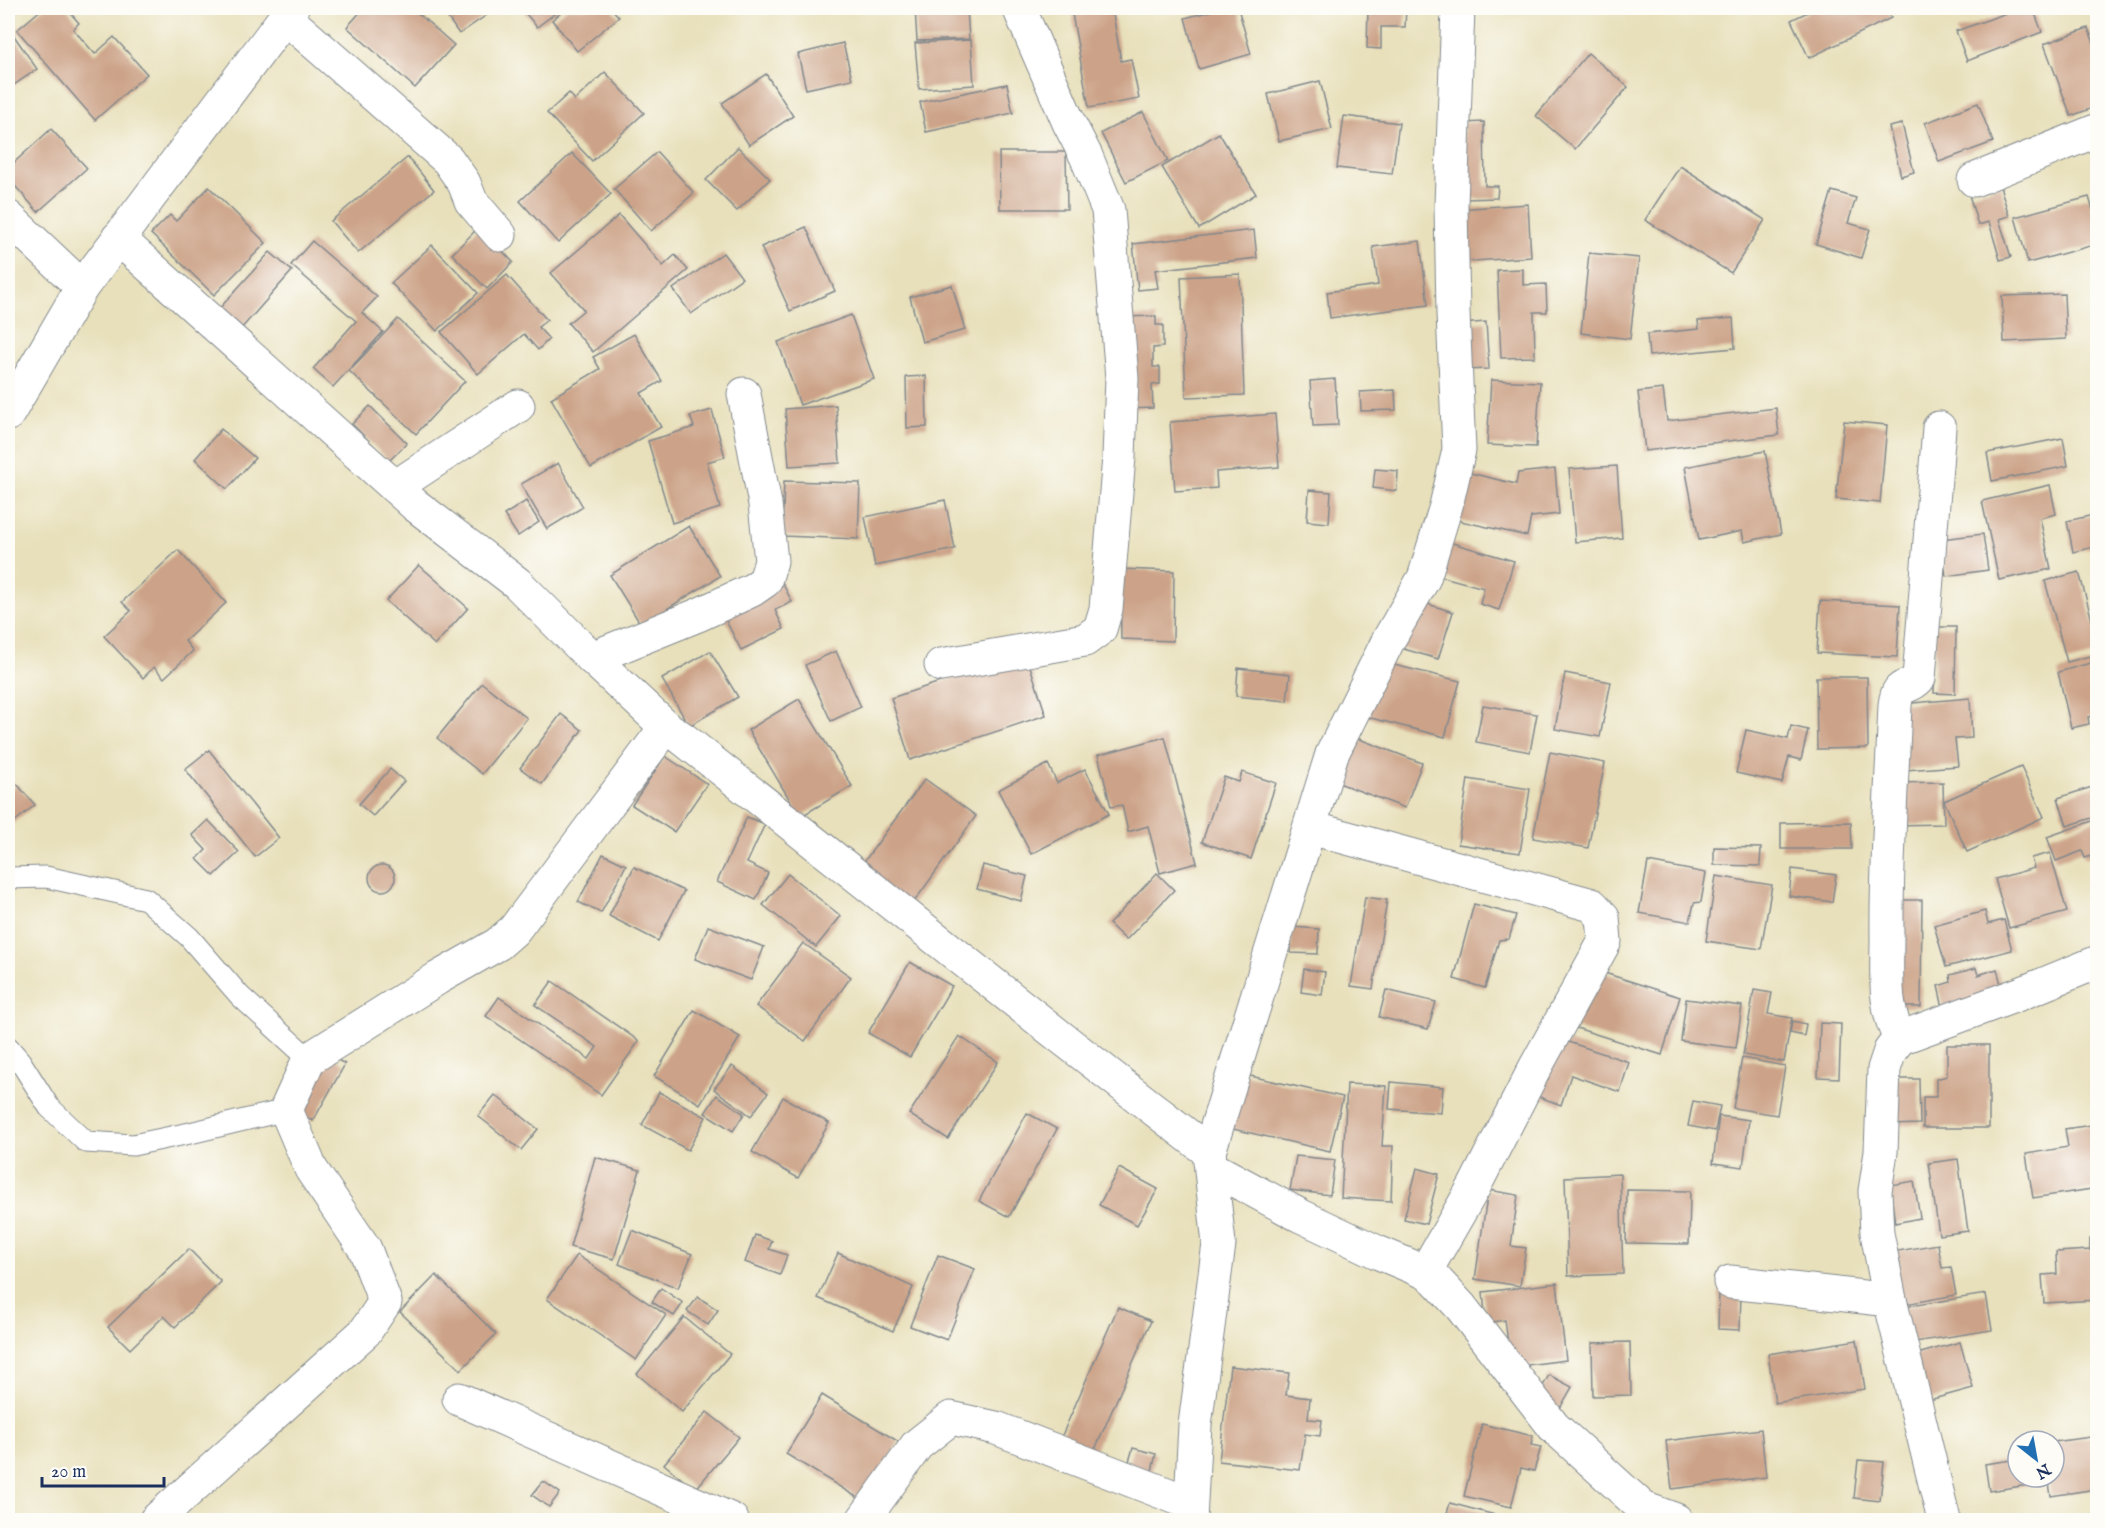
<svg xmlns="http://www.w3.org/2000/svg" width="2105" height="1528" font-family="'IM FELL English',serif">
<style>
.building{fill:#cca388}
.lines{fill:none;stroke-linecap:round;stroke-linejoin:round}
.lane-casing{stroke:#82888c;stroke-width:23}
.street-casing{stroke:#82888c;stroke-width:35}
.secondary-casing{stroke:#82888c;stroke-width:35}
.lane{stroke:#fff;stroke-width:21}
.street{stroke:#fff;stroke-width:33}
.secondary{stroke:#fff;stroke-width:33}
</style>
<rect width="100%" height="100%" fill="#fdfcf7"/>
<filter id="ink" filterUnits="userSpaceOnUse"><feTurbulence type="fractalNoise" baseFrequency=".0167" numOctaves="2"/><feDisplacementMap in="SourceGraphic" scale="12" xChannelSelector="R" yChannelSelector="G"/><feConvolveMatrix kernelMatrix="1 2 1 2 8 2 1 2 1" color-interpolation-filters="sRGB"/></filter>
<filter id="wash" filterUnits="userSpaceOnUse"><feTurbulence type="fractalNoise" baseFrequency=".008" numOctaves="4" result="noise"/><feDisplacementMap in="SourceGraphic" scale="24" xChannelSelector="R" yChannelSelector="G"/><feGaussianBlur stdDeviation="1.35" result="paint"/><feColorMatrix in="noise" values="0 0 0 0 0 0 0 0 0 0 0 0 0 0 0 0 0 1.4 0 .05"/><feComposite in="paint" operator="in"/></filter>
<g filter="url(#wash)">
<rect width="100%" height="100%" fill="#e8e0bb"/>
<g id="blocks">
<!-- building -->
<g class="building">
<polygon points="43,8 66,8 79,23 73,29 95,54 114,37 147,74 95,120 17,30"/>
<polygon points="364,8 412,8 454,45 415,88 347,27"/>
<polygon points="441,8 497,8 459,34"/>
<polygon points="521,8 562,8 537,27"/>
<polygon points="567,8 611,8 619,17 577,51 552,20"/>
<polygon points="915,8 967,8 969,39 917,41"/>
<polygon points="1071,8 1112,8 1121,61 1131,59 1139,99 1089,108"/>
<polygon points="1222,8 1238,8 1251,54 1199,69 1185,18"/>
<polygon points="1368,8 1406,8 1405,27 1381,27 1381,49 1367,48"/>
<polygon points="1816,8 1886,8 1891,18 1809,58 1791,20"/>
<polygon points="2021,8 2033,8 2042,32 1967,61 1956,31"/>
<polygon points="8,27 37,69 8,89"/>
<polygon points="2088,28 2098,53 2098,106 2071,116 2044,44"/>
<polygon points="971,40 974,85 919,89 915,43"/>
<polygon points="843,43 852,79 806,89 798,54"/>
<polygon points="1588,53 1628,87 1575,149 1536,116"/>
<polygon points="605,72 644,113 592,161 547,113 569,93 575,100"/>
<polygon points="766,74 793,116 749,145 722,103"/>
<polygon points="1320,81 1332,129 1279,141 1268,94"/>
<polygon points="1007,84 1013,113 926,132 920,102"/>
<polygon points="1978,103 1993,142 1939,162 1925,123"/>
<polygon points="1143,112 1168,161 1126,182 1101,133"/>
<polygon points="1344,116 1399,123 1392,174 1337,168"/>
<polygon points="1484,122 1485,186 1498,186 1497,198 1465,199 1463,123"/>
<polygon points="1902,124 1914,172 1901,176 1889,127"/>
<polygon points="51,129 87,168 38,212 8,178 8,168"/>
<polygon points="1219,133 1256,194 1199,229 1162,167"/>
<polygon points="738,147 770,179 737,211 706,180"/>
<polygon points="657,152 694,193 651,231 614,189"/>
<polygon points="999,152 1066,152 1067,209 1000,209"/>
<polygon points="572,153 611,194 558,243 520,201"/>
<polygon points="408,157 434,190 358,253 331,221"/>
<polygon points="1680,166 1765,220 1731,273 1645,220"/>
<polygon points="2000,186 2009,216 1999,219 2011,257 2000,260 1989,222 1978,225 1969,195"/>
<polygon points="209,187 266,243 214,295 151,234 170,215 176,221"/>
<polygon points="1832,191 1856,198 1848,223 1870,229 1861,258 1816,244"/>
<polygon points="2089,197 2098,227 2098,244 2028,263 2015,217"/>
<polygon points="1528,204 1531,257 1460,262 1457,209"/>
<polygon points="619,215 663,266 675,255 688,270 593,352 568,323 584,310 551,273"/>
<polygon points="479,227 513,262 487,289 452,254"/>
<polygon points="806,227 835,291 790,311 761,247"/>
<polygon points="1254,230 1257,258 1155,270 1158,288 1138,290 1133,244"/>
<polygon points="312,241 377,297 362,313 383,332 333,387 313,369 356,321 291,265"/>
<polygon points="1420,241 1428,305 1330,318 1327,292 1378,285 1373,247"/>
<polygon points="432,245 478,293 437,331 391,283"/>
<polygon points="270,252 292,271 241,329 219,309"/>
<polygon points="723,253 742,278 691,314 673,289"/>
<polygon points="1589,253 1639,258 1630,339 1581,333"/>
<polygon points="1523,269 1523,285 1546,284 1547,312 1534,312 1535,357 1501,358 1497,270"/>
<polygon points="1240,274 1244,395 1186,397 1181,277"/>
<polygon points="507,275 547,320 538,327 549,339 538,350 524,334 478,374 441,332"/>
<polygon points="952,285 965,330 922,342 910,297"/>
<polygon points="2064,294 2066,339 2004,342 2002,296"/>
<polygon points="851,315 874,379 800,405 778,342"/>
<polygon points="1156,316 1156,325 1163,325 1163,347 1153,348 1153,367 1160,367 1160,384 1152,385 1153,408 1126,409 1123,317"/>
<polygon points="1733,318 1735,348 1649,356 1647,334 1699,329 1698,321"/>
<polygon points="398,319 465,381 416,434 349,371"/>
<polygon points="1486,322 1489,369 1464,370 1461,324"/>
<polygon points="634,334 662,381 641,393 661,427 591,468 551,398 600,369 593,357"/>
<polygon points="926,376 927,427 907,428 906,377"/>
<polygon points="1335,379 1338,425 1313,426 1310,381"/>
<polygon points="1491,380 1540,382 1536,447 1487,445"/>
<polygon points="1663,389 1667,421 1776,408 1779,435 1645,451 1638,392"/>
<polygon points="1395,390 1396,410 1361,411 1360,392"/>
<polygon points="836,405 840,463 789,466 785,409"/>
<polygon points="370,406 407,443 389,461 352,424"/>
<polygon points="712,410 725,457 707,462 720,508 672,523 648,441 694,427 690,416"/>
<polygon points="1275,414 1279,467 1216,472 1217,488 1175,491 1170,422"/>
<polygon points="1844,421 1887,425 1880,503 1836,499"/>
<polygon points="221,429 255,458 227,489 195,459"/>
<polygon points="2063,438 2068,466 1992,481 1987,453"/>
<polygon points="1765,451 1781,534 1744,542 1742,531 1699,540 1685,467"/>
<polygon points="558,463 583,507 547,529 521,484"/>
<polygon points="1617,466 1622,538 1575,542 1569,469"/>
<polygon points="1375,469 1398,471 1397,491 1373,488"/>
<polygon points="1555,469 1559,514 1531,517 1527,536 1456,520 1466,472 1516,484 1518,473"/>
<polygon points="784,481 860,483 858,539 782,536"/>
<polygon points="2050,485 2056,514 2040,518 2051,569 1999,580 1982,501"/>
<polygon points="1309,490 1331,492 1329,523 1307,521"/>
<polygon points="945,500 955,549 875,566 865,517"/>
<polygon points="526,501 539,522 518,536 504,515"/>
<polygon points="2098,514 2098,546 2073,552 2067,521"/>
<polygon points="689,526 720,576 641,625 610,575"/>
<polygon points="1983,534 1988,570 1946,576 1941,539"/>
<polygon points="1442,540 1514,561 1499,610 1480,604 1484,588 1432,574"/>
<polygon points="178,550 226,603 185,641 193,651 164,678 154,667 143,678 104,636 131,611 122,602"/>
<polygon points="419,565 468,608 435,645 386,601"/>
<polygon points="1120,569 1174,571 1173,641 1121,639"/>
<polygon points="2079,572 2093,624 2098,622 2098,654 2067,662 2045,581"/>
<polygon points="781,580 792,602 775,610 784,629 741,650 721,611"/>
<polygon points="1412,599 1453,612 1438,659 1397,647"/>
<polygon points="1820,601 1900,605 1897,657 1817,653"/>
<polygon points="1935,627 1956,627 1955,694 1934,693"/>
<polygon points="710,651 738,697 689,726 662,679"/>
<polygon points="836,651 861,707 831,721 805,665"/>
<polygon points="1026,654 1046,715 910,760 891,698"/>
<polygon points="2098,661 2098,715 2088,717 2089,724 2071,728 2058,672"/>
<polygon points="1382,662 1460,681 1445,737 1367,717"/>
<polygon points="1238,668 1290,674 1287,701 1236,696"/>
<polygon points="1565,673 1611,682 1600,737 1555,729"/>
<polygon points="1816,677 1867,677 1868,748 1817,749"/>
<polygon points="482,683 527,718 482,774 437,738"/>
<polygon points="1970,698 1972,738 1955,739 1958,766 1906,770 1901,704"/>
<polygon points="799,699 852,786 800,817 748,730"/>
<polygon points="1483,705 1537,714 1530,752 1476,742"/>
<polygon points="561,714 582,730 542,784 520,768"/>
<polygon points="1791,726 1808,730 1801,760 1789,757 1782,783 1736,773 1746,730 1788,739"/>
<polygon points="1165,737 1197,863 1160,873 1148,826 1128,832 1122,805 1111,807 1098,755"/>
<polygon points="1354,737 1422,763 1405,808 1336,782"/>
<polygon points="209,750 279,838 255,857 185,769"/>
<polygon points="1550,752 1605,763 1588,848 1533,838"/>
<polygon points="665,756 707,784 674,832 632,805"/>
<polygon points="1048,764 1057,783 1085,769 1109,814 1031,854 998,790"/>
<polygon points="2021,767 2044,817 1967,852 1944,801"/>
<polygon points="390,769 404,781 373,816 359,804"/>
<polygon points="1242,772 1276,783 1251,859 1202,842 1224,777 1239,782"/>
<polygon points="925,779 976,816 909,909 857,871"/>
<polygon points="1468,779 1530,789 1520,853 1458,844"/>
<polygon points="1943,782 1944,824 1894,825 1894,783"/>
<polygon points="17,784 35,805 8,827 8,792"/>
<polygon points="2098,785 2098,816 2067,826 2058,798"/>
<polygon points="747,817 765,824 747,863 768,873 756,900 717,882"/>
<polygon points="208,820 239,852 214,876 197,859 206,850 192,835"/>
<polygon points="2095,820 2098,828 2098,854 2085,858 2082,851 2056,861 2047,837"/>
<polygon points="1851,822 1852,849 1781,849 1781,823"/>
<polygon points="1714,847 1761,848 1760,866 1714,865"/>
<polygon points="2050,853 2067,912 2009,928 1995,879 2034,868 2031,858"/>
<polygon points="603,854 626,865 601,913 578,902"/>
<polygon points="1648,862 1706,873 1701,902 1694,903 1690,922 1639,913"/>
<polygon points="983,865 1027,876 1021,901 977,889"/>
<circle cx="382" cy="878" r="13"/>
<polygon points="634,867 684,891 658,941 609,916"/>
<polygon points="1792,869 1836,875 1832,902 1789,896"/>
<polygon points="1157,873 1174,890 1126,940 1109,924"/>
<polygon points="788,874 841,916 816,947 763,905"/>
<polygon points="1716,876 1772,885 1761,949 1706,941"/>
<polygon points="1365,897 1387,900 1373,989 1351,986"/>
<polygon points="1898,900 1922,900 1921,1007 1897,1007"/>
<polygon points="1474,904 1516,915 1509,939 1499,940 1485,988 1454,979"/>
<polygon points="1985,911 1988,924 2004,920 2012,950 1946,967 1934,925"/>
<polygon points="708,926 764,947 751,980 695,959"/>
<polygon points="1292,927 1319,929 1318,954 1291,953"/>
<polygon points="803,943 851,977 805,1041 756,1006"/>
<polygon points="910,962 952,986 910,1057 868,1033"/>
<polygon points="1976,968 1978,975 1997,969 2003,992 1943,1008 1938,986 1951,982 1950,975"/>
<polygon points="1304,969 1325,972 1322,995 1301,992"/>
<polygon points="1592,969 1680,997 1662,1055 1573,1027"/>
<polygon points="552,981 639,1041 601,1095 486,1016 499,997 589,1059 597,1047 535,1005"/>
<polygon points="1386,990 1436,1002 1428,1029 1379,1017"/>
<polygon points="1754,990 1772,993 1768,1014 1792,1018 1784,1062 1743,1055"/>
<polygon points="1686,999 1742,1006 1736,1048 1681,1041"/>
<polygon points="694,1010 740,1037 700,1104 654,1076"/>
<polygon points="1792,1021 1806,1024 1804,1036 1790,1033"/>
<polygon points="1820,1023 1841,1024 1839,1078 1818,1077"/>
<polygon points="959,1036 998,1062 948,1139 909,1114"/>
<polygon points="1553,1037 1629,1062 1620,1092 1571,1075 1561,1105 1534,1095"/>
<polygon points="1947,1045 1989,1045 1989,1128 1923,1128 1923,1097 1936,1097 1936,1079 1947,1076"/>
<polygon points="323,1052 345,1064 313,1121 291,1108"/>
<polygon points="1742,1058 1785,1066 1777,1115 1733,1108"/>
<polygon points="732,1066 768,1093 751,1116 714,1089"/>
<polygon points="1237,1073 1343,1097 1330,1151 1224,1127"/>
<polygon points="1887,1079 1919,1079 1920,1124 1888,1125"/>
<polygon points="1391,1082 1443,1087 1441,1113 1389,1109"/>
<polygon points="1347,1084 1386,1086 1382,1146 1393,1146 1391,1201 1341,1198"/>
<polygon points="659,1092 706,1117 688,1150 642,1125"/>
<polygon points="495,1095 538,1129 521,1150 478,1116"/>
<polygon points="717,1095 744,1114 733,1131 705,1113"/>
<polygon points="783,1097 829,1123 798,1178 752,1152"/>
<polygon points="1693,1101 1720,1106 1715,1131 1688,1126"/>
<polygon points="1027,1113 1057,1129 1009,1217 979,1201"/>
<polygon points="1719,1116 1749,1120 1743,1167 1713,1163"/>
<polygon points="2098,1124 2098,1188 2033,1198 2026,1154 2068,1147 2065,1129"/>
<polygon points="1296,1156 1335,1160 1330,1195 1290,1190"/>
<polygon points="595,1157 640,1170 614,1259 570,1247"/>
<polygon points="1958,1159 1968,1231 1939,1235 1929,1163"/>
<polygon points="1119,1168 1158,1189 1137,1225 1099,1205"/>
<polygon points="1417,1168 1439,1174 1426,1224 1404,1219"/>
<polygon points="1620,1174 1623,1274 1568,1276 1565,1177"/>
<polygon points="1914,1181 1920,1218 1895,1223 1890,1185"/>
<polygon points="1488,1190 1518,1195 1511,1246 1526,1248 1520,1286 1475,1279"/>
<polygon points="1627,1190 1690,1191 1689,1244 1626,1243"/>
<polygon points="632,1230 692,1254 678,1288 619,1264"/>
<polygon points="755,1235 772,1241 769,1249 787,1255 780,1275 745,1262"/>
<polygon points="2090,1239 2098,1239 2098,1300 2044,1303 2042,1275 2057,1274 2056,1252 2090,1250"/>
<polygon points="1938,1244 1942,1268 1951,1267 1956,1295 1901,1305 1892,1252"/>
<polygon points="189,1249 221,1282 175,1327 164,1316 130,1349 108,1327"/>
<polygon points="838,1253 913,1287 893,1331 818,1298"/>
<polygon points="577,1255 666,1315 636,1360 547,1299"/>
<polygon points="938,1255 975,1269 947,1340 910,1326"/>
<polygon points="436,1275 496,1334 461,1370 400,1312"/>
<polygon points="1557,1283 1566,1360 1511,1367 1505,1320 1486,1323 1483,1292"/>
<polygon points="661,1288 683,1303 674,1316 652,1302"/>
<polygon points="1719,1291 1741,1292 1740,1330 1718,1329"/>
<polygon points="1986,1294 1992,1330 1909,1343 1903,1307"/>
<polygon points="698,1297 718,1310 708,1325 687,1311"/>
<polygon points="1118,1307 1151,1321 1093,1454 1060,1440"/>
<polygon points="684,1317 730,1354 682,1412 637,1374"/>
<polygon points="1857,1340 1865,1389 1775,1403 1768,1354"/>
<polygon points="1630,1342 1631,1395 1593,1396 1592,1343"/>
<polygon points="1960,1342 1973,1388 1922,1402 1910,1356"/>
<polygon points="1230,1366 1289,1373 1286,1395 1310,1398 1308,1419 1322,1420 1320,1436 1305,1434 1300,1470 1219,1461"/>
<polygon points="1549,1375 1572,1387 1559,1410 1537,1397"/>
<polygon points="822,1395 899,1442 863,1501 786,1454"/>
<polygon points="707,1412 739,1437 695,1490 664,1464"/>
<polygon points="1482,1424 1533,1436 1531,1445 1541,1447 1534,1471 1521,1468 1511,1507 1464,1496"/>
<polygon points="1761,1429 1766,1477 1672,1489 1666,1441"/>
<polygon points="2098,1436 2098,1465 2093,1465 2096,1489 2051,1496 2048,1477 2054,1477 2054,1442"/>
<polygon points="1133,1448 1156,1454 1152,1471 1128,1465"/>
<polygon points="2018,1459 2018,1477 2034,1477 2035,1484 1989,1491 1985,1464"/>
<polygon points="1858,1460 1884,1462 1880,1501 1854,1498"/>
<polygon points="543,1481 560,1493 549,1507 532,1495"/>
<polygon points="1450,1503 1514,1520 1445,1520"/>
</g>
</g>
</g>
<g filter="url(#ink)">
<use href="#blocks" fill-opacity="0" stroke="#82888c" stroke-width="1.5"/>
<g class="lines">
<!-- lane casing -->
<g class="lane-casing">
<g id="lane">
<polyline points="8,878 46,877 146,899 189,937 240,996 309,1059"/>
<polyline points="8,1047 20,1061 49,1107 86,1142 133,1145 190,1133 286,1110"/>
</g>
</g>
<!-- street casing -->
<g class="street-casing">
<g id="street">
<polyline points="285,17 448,160 464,183 471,201 500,235"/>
<polyline points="1974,180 2098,130"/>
<polyline points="8,217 82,287"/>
<polyline points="118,238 415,505 517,583 592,658 666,727 682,738 1058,1035 1209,1152"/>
<polyline points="395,487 518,406"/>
<polyline points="592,658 698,615 752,590 765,581 771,561 765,504 744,394"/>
<polyline points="941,665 1085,640 1100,629 1106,609 1119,457 1122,378 1108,210 1086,156 1069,123 1019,8"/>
<polyline points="1311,828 1592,905 1603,917 1605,941 1535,1068 1474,1187 1425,1272"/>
<path d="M1900 1038C1883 1008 1887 973 1887 939 1886 861 1892 783 1895 705 1898 680 1906 692 1919 678L1939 428"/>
<polyline points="1212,1168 1299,1215 1377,1252 1425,1272 1435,1279 1461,1307 1554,1427 1643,1508 1676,1520"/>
<polyline points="1730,1282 1890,1300"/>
<polyline points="459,1399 732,1520"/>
<polyline points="156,1520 365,1332 385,1302 365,1249 311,1169 286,1110 309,1059 438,978 498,944 514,930 666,727"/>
<polyline points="863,1520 917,1445 951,1418 996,1428 1190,1503"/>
<polyline points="1190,1520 1195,1425 1219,1244 1209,1152 1332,754 1389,639 1424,578 1446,506 1459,450 1453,313 1451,205 1458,8"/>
<polyline points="1944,1520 1890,1300 1877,1233 1875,1191 1881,1152 1884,1069 1890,1051 1900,1038 2022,993 2098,962"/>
</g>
</g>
<!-- secondary casing -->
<g class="secondary-casing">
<polyline id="secondary" points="8,414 82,287 292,8"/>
</g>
<!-- lane -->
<use href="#lane" class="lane"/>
<!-- street -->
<use href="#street" class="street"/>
<!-- secondary -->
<use href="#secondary" class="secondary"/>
</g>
</g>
<!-- margin -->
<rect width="2105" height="1528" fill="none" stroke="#fdfcf7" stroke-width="30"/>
<!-- north arrow -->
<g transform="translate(2036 1459) rotate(149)"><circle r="28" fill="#fdfcf7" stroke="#a3aaba" stroke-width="1.5"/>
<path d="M0-4.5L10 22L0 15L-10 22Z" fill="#1f6fb2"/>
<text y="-9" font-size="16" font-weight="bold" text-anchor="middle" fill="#1b2f5e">N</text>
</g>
<!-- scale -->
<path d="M42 1477v9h122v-9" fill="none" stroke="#1b2f5e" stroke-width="3"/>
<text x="51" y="1477" font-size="18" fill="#1b2f5e" stroke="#fdfcf7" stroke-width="4.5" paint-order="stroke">20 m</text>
</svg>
